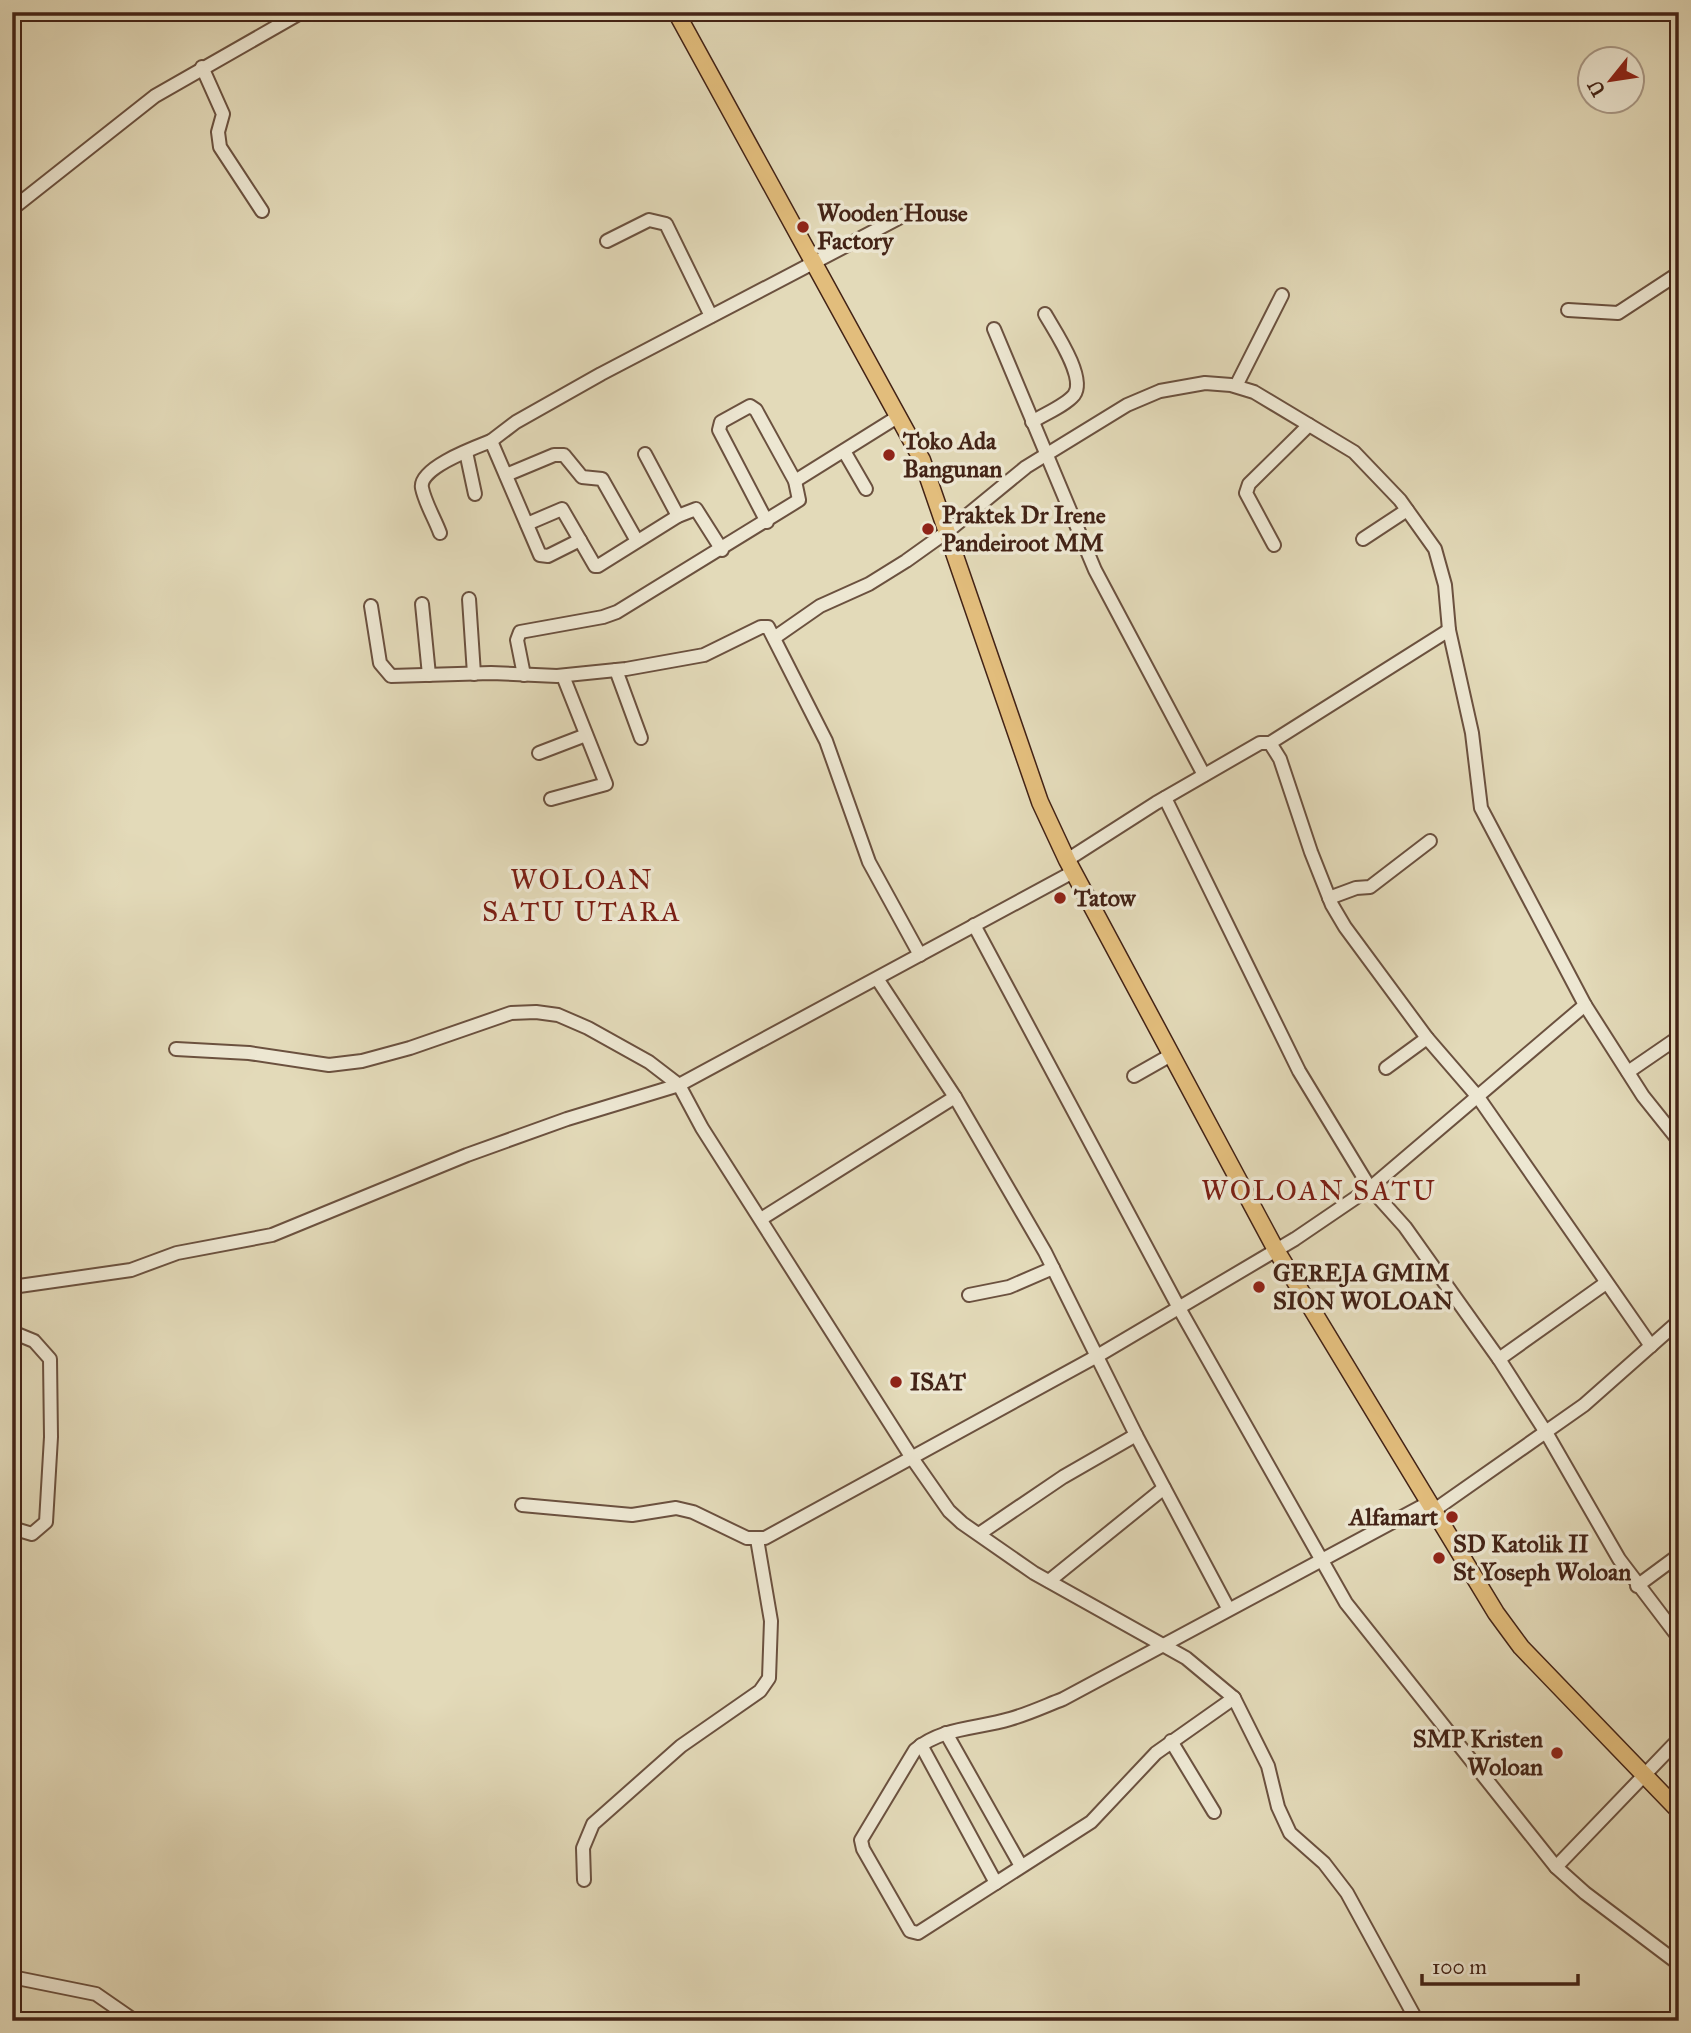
<svg xmlns="http://www.w3.org/2000/svg" width="1691" height="2033" font-family="'IM FELL Great Primer',serif">
<style>
.lines{fill:none;stroke-linecap:round;stroke-linejoin:round}
.minor-casing{stroke:#6b513f;stroke-width:16}
.major-casing{stroke:#432316;stroke-width:19}
.minor{stroke:#ede7d2;stroke-width:12}
.major{stroke:#e2bd7c;stroke-width:16}
.poi-dot{fill:#8f2418;stroke:#ede7d2;stroke-width:2.5}
.labels{text-anchor:middle;dominant-baseline:central;stroke-width:7;stroke-linejoin:round;paint-order:stroke}
.poi-label{font-size:24px;font-weight:bold;fill:#432316;stroke:#ede7d2;text-anchor:start}
.quarter-label{font-size:28px;letter-spacing:2px;fill:#7a1f14;stroke:#ede7d2}
</style>
<rect width="100%" height="100%" fill="#e3dab9"/>
<filter id="stains"><feTurbulence type="fractalNoise" baseFrequency=".00286" numOctaves="4"/><feColorMatrix values="0 0 0 0 .2 0 0 0 0 .09 0 0 0 0 .02 0 0 0 .5 -.17"/></filter>
<radialGradient id="worn" r=".72"><stop offset=".6" stop-color="#630" stop-opacity="0"/><stop offset="1" stop-color="#630" stop-opacity=".3"/></radialGradient>
<g class="lines">
<!-- minor casing -->
<g class="minor-casing">
<g id="minor">
<polyline points="202,67 223,114 218,132 220,147 262,211"/>
<polyline points="12,209 155,96 302,12"/>
<polyline points="607,241 649,220 666,224 711,316"/>
<polyline points="1568,310 1618,313 1679,273"/>
<polyline points="994,329 1095,570 1204,775"/>
<polyline points="1236,386 1282,295"/>
<path d="M1032 422C1044 414 1065 406 1074 395 1087 378 1054 330 1045 314"/>
<polyline points="491,441 516,422 601,374 918,208"/>
<polyline points="844,451 866,489"/>
<polyline points="466,452 475,494"/>
<polyline points="645,454 678,516"/>
<polyline points="506,475 554,455 564,455 582,477 602,479 637,541"/>
<polyline points="795,481 899,416"/>
<polyline points="527,524 562,509 595,566 598,566 678,516 696,509 722,550"/>
<path d="M440 533C435 519 425 503 422 488 418 468 476 447 491 441L540 555 548 556 580 540"/>
<polyline points="1363,539 1407,510"/>
<polyline points="1274,545 1246,493 1249,484 1309,425"/>
<polyline points="469,599 474,674"/>
<polyline points="422,604 429,675"/>
<polyline points="371,606 380,663 391,676 491,673 557,676 626,669 704,655 761,627 768,627 826,741 869,862 920,955"/>
<polyline points="774,638 820,606 869,584 906,561 948,531 1026,467 1127,405 1160,391 1205,383 1231,385 1254,392 1354,452 1400,500 1435,549 1445,585 1449,630 1472,733 1481,808 1585,1005 1643,1096 1679,1141"/>
<polyline points="616,670 641,738"/>
<polyline points="524,675 517,640 520,632 603,617 617,612 799,500 795,481 756,410 750,406 721,422 719,430 767,522"/>
<polyline points="1270,743 1449,630"/>
<polyline points="539,753 586,735"/>
<polyline points="1165,798 1299,1071 1370,1188 1405,1227 1499,1359 1547,1434 1619,1559 1679,1638"/>
<polyline points="551,799 606,784 563,676"/>
<polyline points="1067,860 1156,803 1260,743 1270,743 1280,759 1311,852 1332,905 1345,927 1427,1038 1478,1097 1651,1346"/>
<polyline points="1329,898 1356,888 1370,887 1430,841"/>
<polyline points="974,925 1179,1308 1346,1603 1556,1867 1585,1893 1679,1964"/>
<polyline points="878,980 955,1097 1045,1252 1136,1435 1228,1608"/>
<polyline points="176,1049 249,1053 329,1065 362,1061 410,1048 511,1013 536,1012 558,1015 588,1028 649,1062 679,1085 702,1128 912,1458 949,1511 962,1523 1034,1573 1186,1658 1234,1698 1268,1766 1278,1807 1290,1833 1324,1863 1347,1893 1417,2021"/>
<polyline points="1386,1068 1427,1038"/>
<polyline points="1628,1072 1679,1037"/>
<polyline points="1134,1076 1171,1055"/>
<polyline points="761,1219 955,1097"/>
<polyline points="12,1287 131,1270 177,1253 272,1235 467,1155 567,1119 679,1085 1073,872"/>
<polyline points="969,1295 1009,1287 1053,1268"/>
<polyline points="12,1332 34,1341 50,1359 51,1437 46,1522 32,1534 12,1528"/>
<polyline points="1499,1359 1606,1283"/>
<polyline points="522,1505 632,1515 676,1508 693,1512 747,1538 765,1538 1099,1355 1295,1239 1370,1188 1585,1005"/>
<polyline points="1433,1511 1584,1405 1679,1321"/>
<polyline points="979,1534 1063,1477 1136,1435"/>
<polyline points="1049,1581 1164,1488"/>
<polyline points="1637,1586 1679,1555"/>
<path d="M1234 1698 1156 1753 1091 1822 918 1933 910 1931 863 1849 861 1840 915 1750C942 1727 977 1729 1010 1719 1028 1714 1045 1706 1063 1699L1428 1503"/>
<polyline points="946,1733 1021,1866"/>
<polyline points="1171,1741 1214,1812"/>
<polyline points="921,1745 996,1883"/>
<polyline points="1556,1867 1679,1739"/>
<polyline points="584,1880 583,1848 593,1824 681,1746 760,1691 769,1678 771,1621 757,1539"/>
<polyline points="12,1977 96,1994 135,2021"/>
</g>
</g>
<!-- major casing -->
<g class="major-casing">
<polyline id="major" points="676,12 922,460 1040,802 1067,860 1276,1250 1496,1613 1521,1647 1679,1811"/>
</g>
<!-- minor -->
<use href="#minor" class="minor"/>
<!-- major -->
<use href="#major" class="major"/>
</g>
<!-- markers -->
<g class="poi-dot">
<circle cx="803" cy="227" r="7"/>
<circle cx="889" cy="455" r="7"/>
<circle cx="928" cy="529" r="7"/>
<circle cx="1060" cy="898" r="7"/>
<circle cx="1259" cy="1287" r="7"/>
<circle cx="896" cy="1382" r="7"/>
<circle cx="1452" cy="1517" r="7"/>
<circle cx="1439" cy="1558" r="7"/>
<circle cx="1557" cy="1753" r="7"/>
</g>
<g class="labels">
<!-- poi labels -->
<g class="poi-label">
<text x="817" y="213">Wooden House<tspan x="817" dy="28">Factory</tspan></text>
<text x="903" y="441">Toko Ada<tspan x="903" dy="28">Bangunan</tspan></text>
<text x="942" y="515">Praktek Dr Irene<tspan x="942" dy="28">Pandeiroot MM</tspan></text>
<text x="1074" y="898">Tatow</text>
<text x="1273" y="1273">GEREJA GMIM<tspan x="1273" dy="28">SION WOLOAN</tspan></text>
<text x="910" y="1382">ISAT</text>
<text x="1438" y="1517" text-anchor="end">Alfamart</text>
<text x="1453" y="1544">SD Katolik II<tspan x="1453" dy="28">St Yoseph Woloan</tspan></text>
<text x="1543" y="1739" text-anchor="end">SMP Kristen<tspan x="1543" dy="28">Woloan</tspan></text>
</g>
<!-- quarter labels -->
<g class="quarter-label">
<text x="582" y="879">WOLOAN<tspan x="582" dy="32">SATU UTARA</tspan></text>
<text x="1319" y="1190">WOLOAN SATU</text>
</g>
</g>
<!-- margin -->
<rect width="1691" height="2033" fill="none" stroke="#e3dab9" stroke-width="42"/>
<rect x="14" y="14" width="1663" height="2005" fill="none" stroke="#432316" stroke-width="3.5"/>
<rect x="21" y="21" width="1649" height="1991" fill="none" stroke="#432316" stroke-width="2"/>
<!-- north arrow -->
<g transform="translate(1611 80) rotate(240)"><circle r="33" fill="#ede7d2" stroke="#a99987" stroke-width="2"/>
<path d="M0-5L12 26L0 18L-12 26Z" fill="#8f2418"/>
<text y="-10" font-size="19" font-weight="bold" text-anchor="middle" fill="#432316">U</text>
</g>
<!-- scale -->
<path d="M1422 1974v10h156v-10" fill="none" stroke="#432316" stroke-width="3.5"/>
<text x="1432" y="1974" font-size="21" fill="#432316" stroke="#ede7d2" stroke-width="5" paint-order="stroke">100 m</text>
<rect width="100%" height="100%" filter="url(#stains)"/>
<rect width="100%" height="100%" fill="url(#worn)"/>
</svg>
